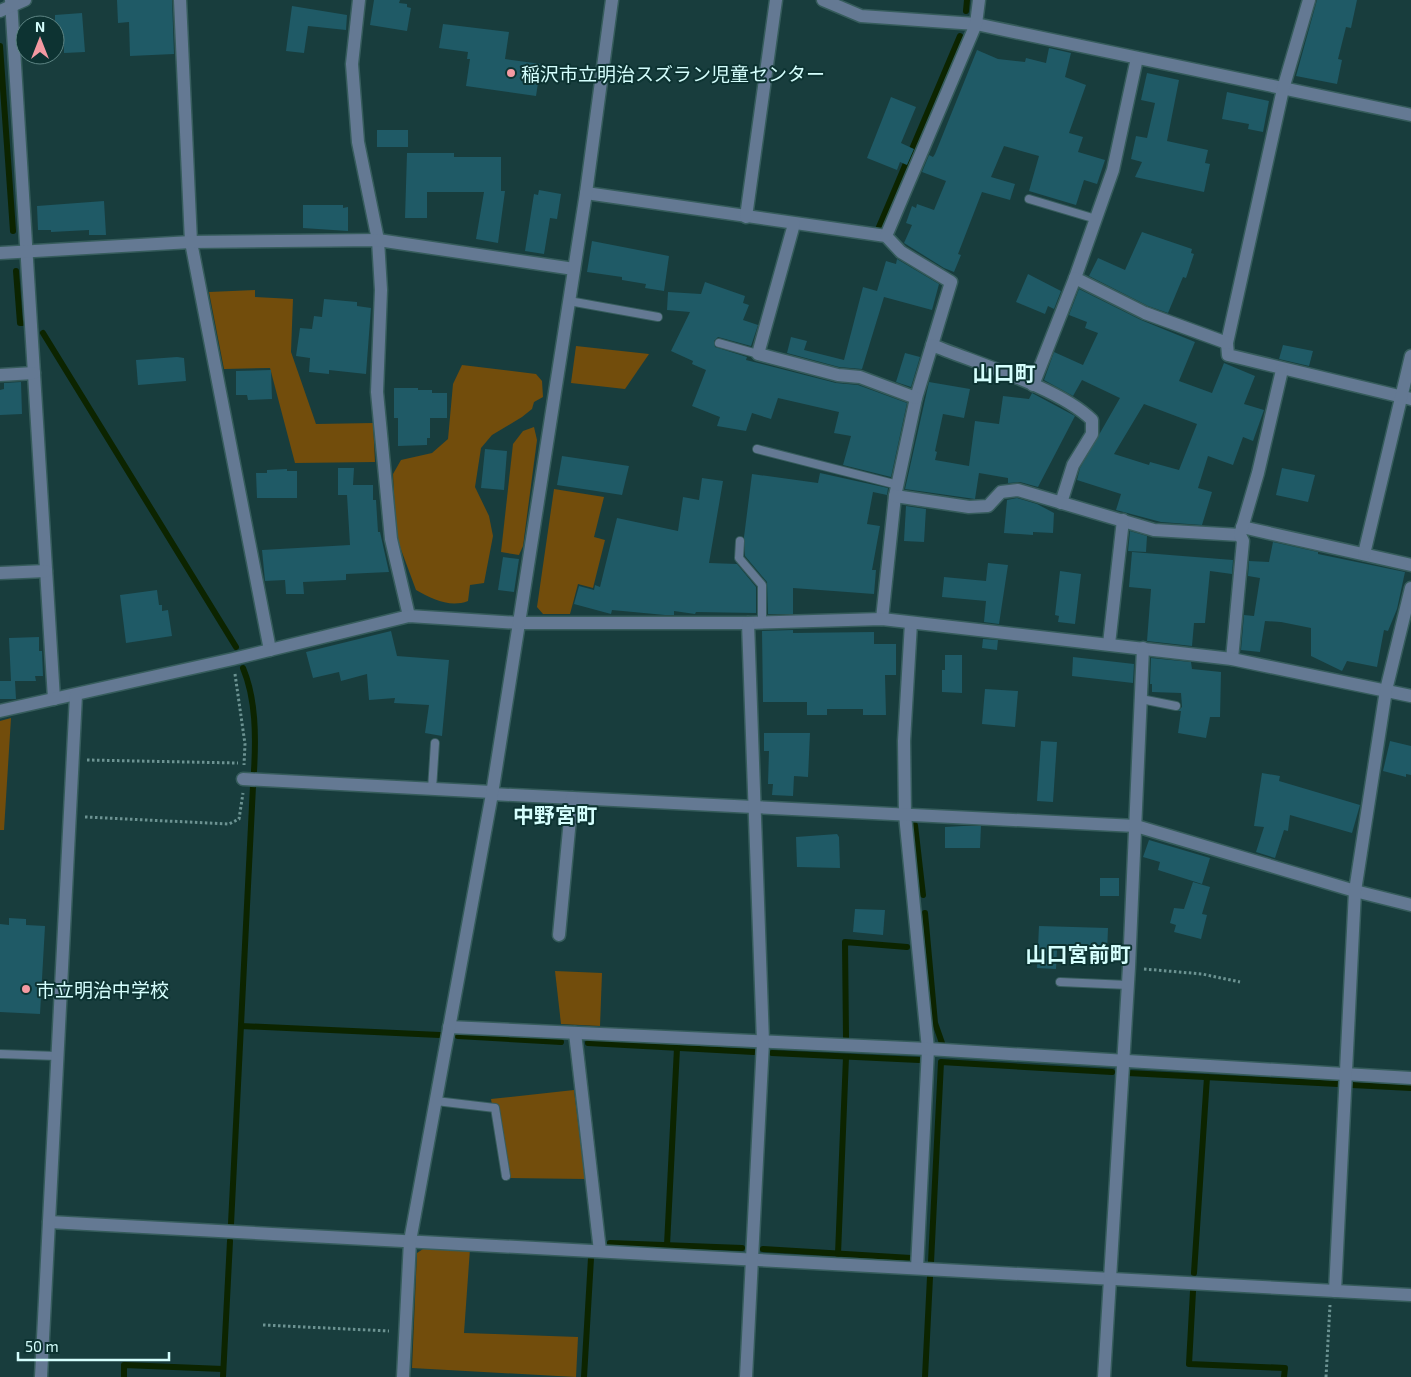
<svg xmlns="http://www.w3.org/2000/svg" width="1411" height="1377" font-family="'Exo 2','Noto Sans JP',sans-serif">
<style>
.green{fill:#724d0c}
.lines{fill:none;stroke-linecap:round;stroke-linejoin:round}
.stream{stroke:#0c2400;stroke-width:6}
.building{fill:#1f5a66;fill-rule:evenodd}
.service-casing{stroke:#365c5c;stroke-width:10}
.minor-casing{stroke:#365c5c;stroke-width:15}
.tertiary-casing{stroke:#365c5c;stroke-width:15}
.path{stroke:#6c9392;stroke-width:3;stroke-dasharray:2.5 2.5;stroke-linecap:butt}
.service{stroke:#647993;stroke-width:8}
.minor{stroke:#647993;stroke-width:12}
.tertiary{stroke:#647993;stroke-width:12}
.poi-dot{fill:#f49aa2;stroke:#0d3332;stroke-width:2}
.labels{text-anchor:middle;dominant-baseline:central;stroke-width:4;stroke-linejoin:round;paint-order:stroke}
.poi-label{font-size:19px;fill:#d5fefd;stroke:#0d3332;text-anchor:start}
.quarter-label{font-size:21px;font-weight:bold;fill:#d5fefd;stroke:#0d3332}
</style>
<rect width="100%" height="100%" fill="#183d3d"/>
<!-- green -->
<g class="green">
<polygon points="255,290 255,297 293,299 291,352 316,424 373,423 375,462 295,463 270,368 224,369 209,292"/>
<polygon points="576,346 649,354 625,389 571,383"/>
<path d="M462 365 536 374 542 381 543 397 534 402 532 409 522 417 492 435 481 448 475 487 489 516 493 536 484 583 470 585 468 601C450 608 432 599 416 590L396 536 393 474 401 460 432 453 448 439 453 384Z"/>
<polygon points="534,427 537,440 523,546 519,555 501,552 513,444 523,431"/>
<polygon points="554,489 604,497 594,537 605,540 593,588 578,584 570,614 543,614 537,607"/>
<polygon points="11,718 4,830 0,830 0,721"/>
<polygon points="555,971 602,973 600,1026 561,1024"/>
<polygon points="574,1090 585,1179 504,1178 491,1099"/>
<polygon points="426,1247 470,1249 464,1333 578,1337 576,1377 412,1368 417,1253"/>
</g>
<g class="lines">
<!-- stream -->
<g class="stream">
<polyline points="966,11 967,0"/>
<polyline points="0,46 13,231"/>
<polyline points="879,227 960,36"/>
<polyline points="16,271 20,323 22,323"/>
<polyline points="43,333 236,647"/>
<path d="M243 668C256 699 256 737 254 771"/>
<polyline points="915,825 923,895"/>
<polyline points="925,913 935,1023 942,1043"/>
<polyline points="241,1026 440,1035"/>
<polyline points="458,1036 561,1042"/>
<polyline points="846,1037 845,942 907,947"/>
<polyline points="588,1043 754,1052"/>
<polyline points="772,1053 919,1060"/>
<polyline points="1128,1073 1338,1084"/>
<polyline points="1352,1085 1411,1088"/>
<polyline points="231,1224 253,786"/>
<polyline points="610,1243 742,1248"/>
<polyline points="667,1245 677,1048"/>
<polyline points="763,1249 911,1258"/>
<polyline points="838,1254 846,1057"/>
<polyline points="931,1262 941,1062 1112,1072"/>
<polyline points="1194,1273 1207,1077"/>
<polyline points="1193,1291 1189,1364 1285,1368 1284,1377"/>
<polyline points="124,1377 124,1365 223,1369"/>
<polyline points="223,1377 230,1241"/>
<polyline points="584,1377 591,1258"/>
<polyline points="925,1377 930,1277"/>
</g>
</g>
<!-- building -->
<g class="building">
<polygon points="117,0 172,0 174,54 130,56 129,22 118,23"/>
<polygon points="374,0 400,0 399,3 407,4 407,7 411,8 407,31 370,25"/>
<polygon points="1317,0 1357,0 1351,28 1346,27 1338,59 1342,60 1337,84 1296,76"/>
<polygon points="292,6 347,15 346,30 308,26 304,53 286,51"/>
<polygon points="82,13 85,52 64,53 64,44 55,44 55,15"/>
<polygon points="443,24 509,32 505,59 541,64 536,96 466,86 470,59 467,59 468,52 439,48"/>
<polygon points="1049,48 1071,53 1065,77 1086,85 1069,133 1083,137 1078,152 1105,160 1097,184 1084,180 1076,205 1029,191 1039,156 1004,146 991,177 1015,184 1010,200 982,192 958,254 961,255 954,272 944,268 904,243 912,225 906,223 912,206 916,208 917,204 934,210 946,181 922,172 929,155 933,157 935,154 977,50 998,59 1025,62 1026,58 1046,63"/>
<polygon points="1147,73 1179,80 1167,141 1208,150 1205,163 1210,164 1204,192 1135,177 1142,162 1131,159 1136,136 1147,138 1155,103 1141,100"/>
<polygon points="1227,92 1269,101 1263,132 1248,129 1249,124 1222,119"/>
<polygon points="891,97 916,107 901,143 914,149 907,165 900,162 897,170 867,158"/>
<rect x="377" y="130" width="31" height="17"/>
<polygon points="407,153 454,153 454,157 501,157 501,191 505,191 498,243 476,239 484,192 427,192 427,218 405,218"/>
<polygon points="539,190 561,194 557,219 550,218 544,254 525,251 534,194 538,195"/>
<polygon points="104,201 106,235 89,235 89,230 51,232 51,230 38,230 37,206"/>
<polygon points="303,205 343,205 343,208 348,207 348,231 303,228"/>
<polygon points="1142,232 1192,249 1191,253 1194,254 1186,278 1183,277 1168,313 1148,306 1089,276 1098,258 1125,270"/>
<polygon points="592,241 669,256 664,291 645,288 646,284 622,280 622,277 587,272"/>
<polygon points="897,259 939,284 932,310 884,297 862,369 839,367 787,353 791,337 807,341 804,350 844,360 863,287 877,291 886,261 896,264"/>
<polygon points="1028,274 1061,291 1054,309 1048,306 1045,314 1016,302"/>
<polygon points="705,282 745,296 743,303 749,305 743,320 758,325 751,346 718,337 714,341 715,347 747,357 746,360 836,383 858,385 907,403 891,477 843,465 851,436 834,433 839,412 778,398 771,419 752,413 746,431 717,426 720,417 692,406 706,370 692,364 693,361 671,351 690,312 667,310 668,292 701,294"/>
<path d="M1079 289 1141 320 1195 342 1179 381 1212 393 1224 363 1255 376 1244 404 1264 410 1253 441 1243 437 1233 465 1208 456 1198 488 1212 492 1202 525 1161 522 1116 510 1121 494 1077 480 1080 468 1120 398 1082 380 1073 396 1044 380 1054 352 1083 365 1098 333 1085 328 1087 322 1069 315ZM1144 404 1197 424 1179 470 1150 462 1149 465 1114 454Z"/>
<polygon points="324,299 357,302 357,306 371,308 366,374 329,370 329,374 309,372 310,358 296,356 300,328 312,329 314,316 322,317"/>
<polygon points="1283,345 1313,351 1309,366 1279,359"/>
<polygon points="905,353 920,357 911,387 896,382"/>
<polygon points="177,357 184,358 186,381 138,385 136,360"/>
<polygon points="271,370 272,399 248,400 247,395 236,395 236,371"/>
<polygon points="21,382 22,414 0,415 0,390 4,389 4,383"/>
<polygon points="929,382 970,389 964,418 943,414 935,451 937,452 935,460 969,466 975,421 999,424 1003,396 1029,399 1032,393 1075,416 1038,487 1020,482 1008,483 1008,478 979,473 975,499 905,489"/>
<polygon points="394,388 418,388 418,390 432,390 432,393 447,393 447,418 430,418 430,438 427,438 427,445 398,446 398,418 394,418"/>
<polygon points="485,449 507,451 504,490 481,488"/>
<polygon points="562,456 629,466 622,495 557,485"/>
<polygon points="338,468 354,468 353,485 373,485 373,500 376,500 378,532 380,532 389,572 346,574 346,580 303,582 304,594 286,594 285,580 265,581 262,550 350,545 347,495 338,495"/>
<polygon points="1282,468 1315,475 1308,502 1276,495"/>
<polygon points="287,469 287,471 297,471 297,498 257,498 256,473 267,473 267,470"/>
<polygon points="820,473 888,488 887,495 873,492 867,524 880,526 872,570 876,570 874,594 793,588 793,614 768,614 767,582 745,556 744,537 752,474 818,483"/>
<polygon points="702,478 723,481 709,563 737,564 756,587 756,613 696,612 695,614 674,611 674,615 665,615 612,610 611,614 574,604 579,586 594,590 595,585 600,587 617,518 678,531 683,497 699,500"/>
<polygon points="1017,498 1037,504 1054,513 1053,533 1033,532 1033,535 1004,533 1007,500"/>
<polygon points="906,506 926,509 924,542 904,541"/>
<polygon points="1130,531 1147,536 1146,552 1128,551"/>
<polygon points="1273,542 1318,552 1318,554 1405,572 1397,609 1388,631 1384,630 1377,667 1347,661 1342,671 1311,656 1311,628 1281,622 1265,621 1260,652 1241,650 1244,615 1254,616 1260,578 1248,576 1249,561 1269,562"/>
<polygon points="1132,552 1233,560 1232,574 1210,571 1205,623 1194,623 1192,646 1147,641 1151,589 1129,587"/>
<polygon points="503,557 519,559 514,592 498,590"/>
<polygon points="988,563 1008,565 999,624 984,622 986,601 942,597 944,577 986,581"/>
<polygon points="1060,571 1081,574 1075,624 1058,622 1059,616 1055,615"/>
<polygon points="157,590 159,605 162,605 162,611 168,610 172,636 126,643 120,595"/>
<polygon points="793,630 793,633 874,632 874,644 896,644 896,675 885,675 886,715 863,715 863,709 827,709 827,715 807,715 807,702 763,702 762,631"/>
<polygon points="391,631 397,656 449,660 442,736 425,733 429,705 394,703 395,698 369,700 367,674 341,681 339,672 313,678 306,652"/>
<polygon points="39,637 39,651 42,651 43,676 35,676 36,681 15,681 16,699 0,699 0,681 11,681 9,638"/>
<polygon points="983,639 998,640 997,650 982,648"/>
<polygon points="945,655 962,655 962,693 942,692 942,670 945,670"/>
<polygon points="1073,657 1134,664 1133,683 1072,676"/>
<polygon points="1151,658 1191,662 1192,669 1221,672 1220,717 1210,717 1206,738 1178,733 1181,711 1178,711 1182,707 1181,693 1152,692 1152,684 1150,684"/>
<polygon points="985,689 1018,691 1015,727 982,724"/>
<polygon points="764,733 810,733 808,777 794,776 793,796 772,795 773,784 768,784 769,751 764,751"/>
<polygon points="1041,741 1057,742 1053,802 1037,801"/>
<polygon points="1390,741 1411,746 1411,775 1406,774 1406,777 1383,771"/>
<polygon points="1262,773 1280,776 1279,781 1360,805 1352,833 1290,815 1288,831 1284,830 1275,858 1256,852 1264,827 1254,826"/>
<polygon points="963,826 981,826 980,848 945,848 945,827"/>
<polygon points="837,834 839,837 840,868 797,867 796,837"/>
<polygon points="1149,840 1210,858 1202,884 1158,870 1160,862 1143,857"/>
<rect x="1100" y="878" width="19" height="18"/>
<polygon points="1193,882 1210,887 1202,914 1207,915 1201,939 1174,932 1176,925 1170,923 1174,908 1184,909"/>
<polygon points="855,909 885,910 883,935 853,932"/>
<polygon points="9,918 26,919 26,925 45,926 40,1014 0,1012 0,924 9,925"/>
<polygon points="1039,926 1108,928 1107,953 1057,950 1056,969 1037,968"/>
</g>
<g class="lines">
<!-- service casing -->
<g class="service-casing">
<g id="service">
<polyline points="1029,199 1096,219"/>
<polyline points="569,301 658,317"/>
<polyline points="719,343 758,354"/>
<polyline points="757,449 898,485"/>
<polyline points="740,541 739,558 762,585 762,623"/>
<polyline points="1141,699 1176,706"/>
<polyline points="432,789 435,743"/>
<polyline points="1060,982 1128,985"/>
<polyline points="0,1054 57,1056"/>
<polyline points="436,1101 495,1108 506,1176"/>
</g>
</g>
<!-- minor casing -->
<g class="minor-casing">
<g id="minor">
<polyline points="11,0 54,699"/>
<polyline points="180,0 191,242 270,650"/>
<polyline points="359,0 352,64 358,142 378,240 381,290 377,392 391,539 409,616"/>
<polyline points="823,0 861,16 976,24 1411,115"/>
<polyline points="1309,0 1283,89 1227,343 1228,355 1411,399"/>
<polyline points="1137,58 1113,170 1075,278 1145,313 1227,343"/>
<polyline points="586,193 886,236 901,252 951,282 916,398 895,496 882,619"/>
<polyline points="746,217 776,0"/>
<polyline points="794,224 758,354 838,375 860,377 916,398"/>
<polyline points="886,236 976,24 979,0"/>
<polyline points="0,253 191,242 378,240 574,269"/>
<path d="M932 345C976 363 1060 388 1092 420V434L1073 465 1061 503"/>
<polyline points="0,375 34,373"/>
<polyline points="1033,385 1075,278"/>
<polyline points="895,496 969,507 988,506 1001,492 1018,490 1154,530 1240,535"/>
<polyline points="1242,527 1411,565"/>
<polyline points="1364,554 1411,356"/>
<polyline points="0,573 46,571"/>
<polyline points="911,623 904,741 905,815 928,1049 917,1268"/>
<polyline points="1109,644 1123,520"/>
<polyline points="1232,659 1243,541 1240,535 1258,473 1282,370"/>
<polyline points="0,711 233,659 409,616 519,623 748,623 882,619 1232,659 1411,696"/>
<polyline points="243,779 492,792"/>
<polyline points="492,794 1136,826 1355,891 1411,905"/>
<polyline points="559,935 572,798"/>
<polyline points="449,1027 928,1049 1411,1078"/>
<polyline points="575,1033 600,1251"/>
<polyline points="49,1222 1411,1295"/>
<polyline points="1335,1291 1355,891 1386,690 1411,588"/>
<polyline points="41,1377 76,695"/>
<polyline points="403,1377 410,1241 492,794 519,623"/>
<polyline points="746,1377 763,1042 748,623"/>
<polyline points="1104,1377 1129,967 1143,648"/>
</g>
</g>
<!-- tertiary casing -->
<g class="tertiary-casing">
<g id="tertiary">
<polyline points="0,11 25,0"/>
<polyline points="519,623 586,193 612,0"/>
</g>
</g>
<!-- path -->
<g class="path">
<polyline points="235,674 245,744 244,765"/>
<polyline points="87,760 238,763"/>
<polyline points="85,817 229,824 239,819 243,793"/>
<polyline points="1144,969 1202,974 1240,982"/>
<polyline points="263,1325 389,1331"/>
<polyline points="1326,1377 1330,1305"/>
</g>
<!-- service -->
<use href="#service" class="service"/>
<!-- minor -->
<use href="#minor" class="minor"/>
<!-- tertiary -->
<use href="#tertiary" class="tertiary"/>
</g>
<!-- markers -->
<g class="poi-dot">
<circle cx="511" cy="73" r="5"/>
<circle cx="26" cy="989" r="5"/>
</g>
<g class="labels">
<!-- poi labels -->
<g class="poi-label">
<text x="521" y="73">稲沢市立明治スズラン児童センター</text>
<text x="36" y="989">市立明治中学校</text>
</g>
<!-- quarter labels -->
<g class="quarter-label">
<text x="1004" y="372">山口町</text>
<text x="555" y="814">中野宮町</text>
<text x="1078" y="953">山口宮前町</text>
</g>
</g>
<!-- north arrow -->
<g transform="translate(40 40)"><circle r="24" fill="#0d3332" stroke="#5d8483"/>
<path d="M0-4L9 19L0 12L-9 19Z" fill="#f49aa2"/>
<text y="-8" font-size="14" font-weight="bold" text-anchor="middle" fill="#d5fefd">N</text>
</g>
<!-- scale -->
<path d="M18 1352v8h151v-8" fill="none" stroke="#d5fefd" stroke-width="2.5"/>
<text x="25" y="1352" font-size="15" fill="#d5fefd" stroke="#0d3332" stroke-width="4" paint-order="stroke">50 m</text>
</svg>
